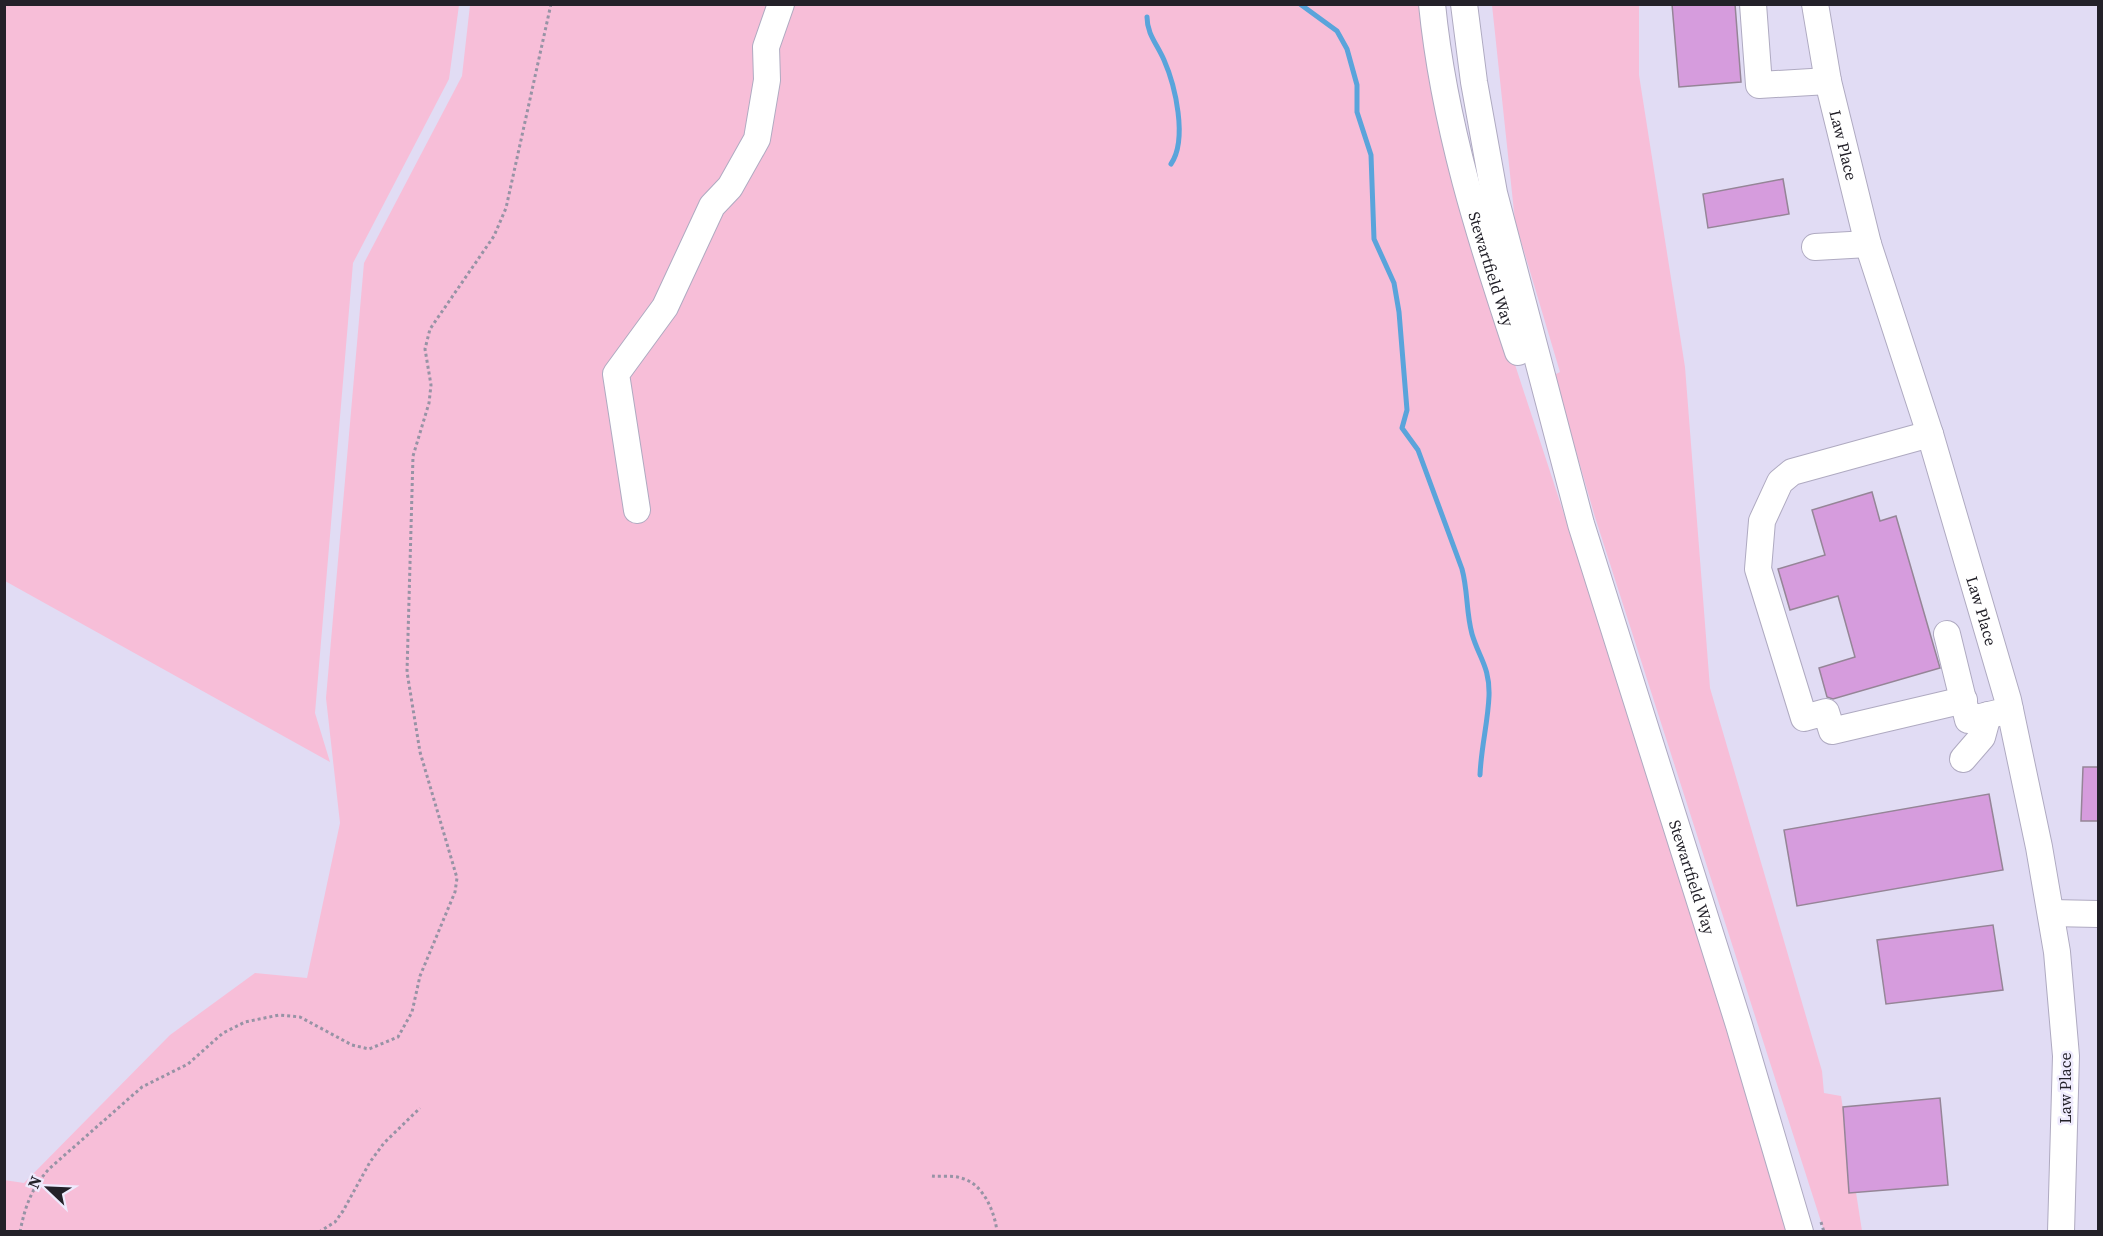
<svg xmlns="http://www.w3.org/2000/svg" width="2103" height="1236" font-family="'Source Serif 4',serif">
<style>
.green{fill:#f7bed8}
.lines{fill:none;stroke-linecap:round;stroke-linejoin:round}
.stream{stroke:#5aa4db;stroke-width:5}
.building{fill:#d69cdd;stroke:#958597;stroke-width:1.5}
.minor-casing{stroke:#afaac1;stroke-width:28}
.path{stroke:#9793a5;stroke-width:3;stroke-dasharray:3 3;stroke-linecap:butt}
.minor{stroke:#fff;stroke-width:26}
.labels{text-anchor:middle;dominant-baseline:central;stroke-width:5;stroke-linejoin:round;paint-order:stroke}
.street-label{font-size:16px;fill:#232129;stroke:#eeeafd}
</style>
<rect width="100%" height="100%" fill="#e1dcf4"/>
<!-- green -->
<g class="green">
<polygon points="5,5 459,5 449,79 353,263 315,713 330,762 5,581"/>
<polygon points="470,5 1421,5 1466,215 1638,740 1788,1231 5,1232 4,1180 24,1183 170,1035 255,973 307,978 340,823 326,698 364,263 462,76"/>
<polygon points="1492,5 1639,5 1639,75 1685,367 1710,688 1822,1071 1824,1093 1841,1096 1862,1231 1824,1231 1595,517 1554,375 1560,372 1515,221"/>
</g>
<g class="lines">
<!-- stream -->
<g class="stream">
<path d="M1300 4 1337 31 1347 49 1357 85V112L1371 155 1374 239 1394 283 1399 312 1407 410 1402 428 1418 450 1462 569C1468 591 1466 612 1472 634 1479 658 1490 667 1489 696 1488 722 1481 748 1480 775"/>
<path d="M1147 17C1147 34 1157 44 1164 60 1175 85 1188 139 1171 164"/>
</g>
</g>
<!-- building -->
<g class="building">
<polygon points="1672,4 1735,4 1741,82 1679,87"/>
<polygon points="1783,179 1789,214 1708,228 1703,194"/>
<polygon points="1872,492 1880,521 1896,516 1940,668 1833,699 1827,697 1819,668 1855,657 1838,596 1790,610 1778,569 1825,555 1812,510"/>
<polygon points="2083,767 2098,767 2098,821 2081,821"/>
<polygon points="1989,794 2003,870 1797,906 1784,830"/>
<polygon points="1993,925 2003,990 1886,1004 1877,940"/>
<polygon points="1940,1098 1948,1185 1849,1193 1843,1107"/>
</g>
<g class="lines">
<!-- minor casing -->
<g class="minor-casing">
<g id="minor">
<path id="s1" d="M1432 4C1444 125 1480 238 1518 352"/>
<path id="s2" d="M1464 4 1474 82 1494 193 1581 524 1739 1025 1800 1232"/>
<polyline points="1753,4 1759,85 1828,81"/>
<path id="s3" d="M1815 4 1828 81 1868 244 1930 434 2008 700 2039 847 2057 952 2066 1056 2061 1232"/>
<polyline points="1815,247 1868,244"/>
<polyline points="1930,434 1792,472 1780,482 1762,521 1758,569 1804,718 1826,712 1832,731 1964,700"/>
<polyline points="637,510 616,374 665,307 712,206 730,187 757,139 767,80 766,47 781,4"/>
<polyline points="1947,634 1968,720 2010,710"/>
<polyline points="1963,759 1982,737 1988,715"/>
<polyline points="2051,913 2098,914"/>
</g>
</g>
<!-- path -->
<g class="path">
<path d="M932 1176C941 1177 952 1175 961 1178 983 1183 995 1212 997 1232"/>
<polyline points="1821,1222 1824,1232"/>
<path d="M20 1232C25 1206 32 1187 50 1168L142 1087 188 1064 223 1033 245 1022 279 1015 300 1017 352 1045 369 1049 398 1037 412 1012 420 976 455 892 457 878 420 752 407 672 413 456 429 403 431 385 425 349 430 329 494 236 506 208 551 4"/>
<polyline points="319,1232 335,1222 343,1211 370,1162 384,1143 420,1108"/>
</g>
<!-- minor -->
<use href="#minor" class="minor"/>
</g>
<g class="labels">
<!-- street labels -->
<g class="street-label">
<text stroke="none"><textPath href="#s3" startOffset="144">Law Place</textPath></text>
<text stroke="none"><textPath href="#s1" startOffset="272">Stewartfield Way</textPath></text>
<text stroke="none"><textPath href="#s3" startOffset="630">Law Place</textPath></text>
<text stroke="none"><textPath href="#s2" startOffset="904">Stewartfield Way</textPath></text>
<text transform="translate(2065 1088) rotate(-90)">Law Place</text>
</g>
</g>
<!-- border -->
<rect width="2103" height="1236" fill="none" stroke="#232129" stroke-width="12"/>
<!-- north arrow -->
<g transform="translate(48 1188) rotate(293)" stroke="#eeeafd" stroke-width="4.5" paint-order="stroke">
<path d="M0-4.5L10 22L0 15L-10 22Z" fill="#232129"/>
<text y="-9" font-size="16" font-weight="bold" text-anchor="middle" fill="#232129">N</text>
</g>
</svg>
